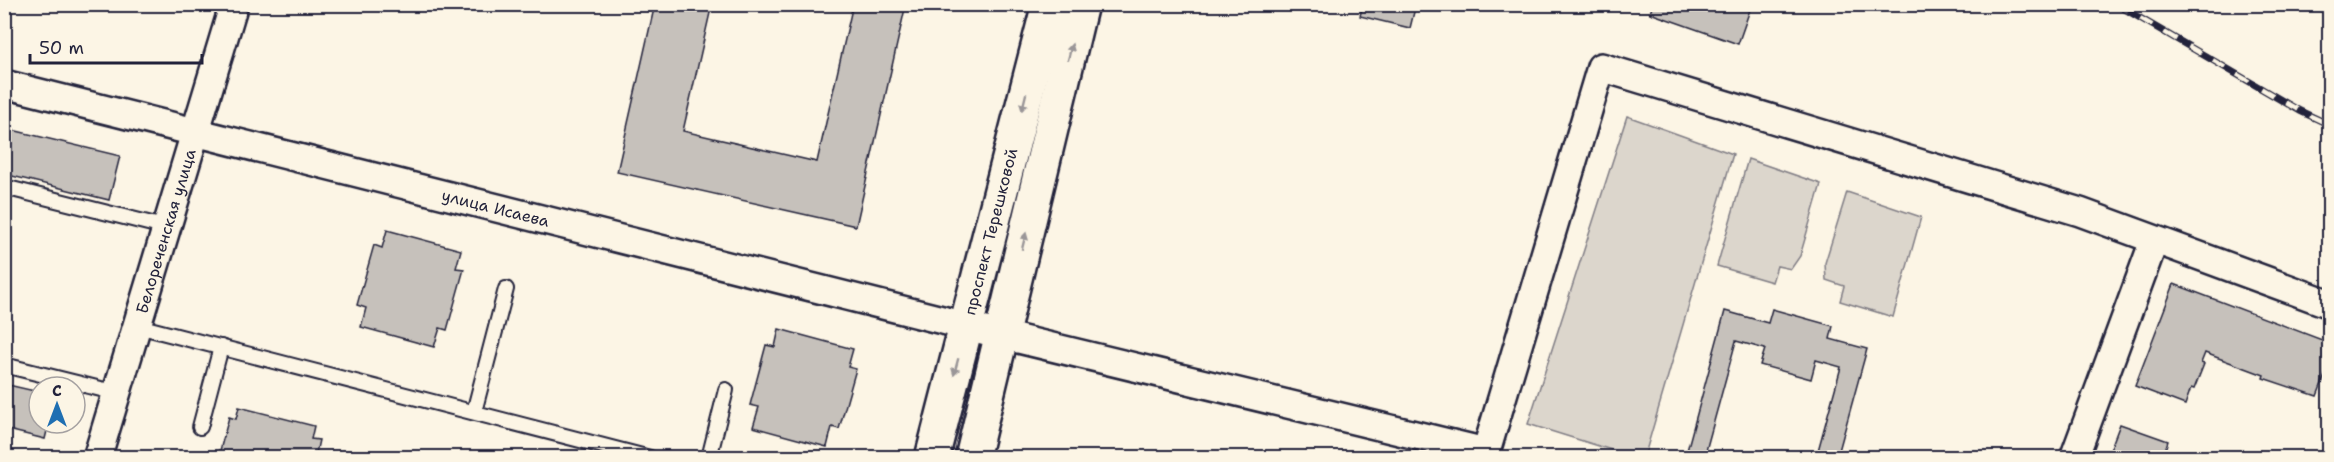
<svg xmlns="http://www.w3.org/2000/svg" width="2334" height="462" font-family="'Shantell Sans',sans-serif">
<style>
.green{fill:#dcd6cc;stroke:#7f7c84;stroke-width:1.5}
.building{fill:#c6c1bb;stroke:#22223b;stroke-width:1.5}
.lines{fill:none;stroke-linecap:round;stroke-linejoin:round}
.service-casing{stroke:#22223b;stroke-width:18}
.minor-casing{stroke:#22223b;stroke-width:32}
.secondary-casing{stroke:#22223b;stroke-width:38}
.service{stroke:#fcf5e5;stroke-width:14}
.minor{stroke:#fcf5e5;stroke-width:27}
.secondary{stroke:#fcf5e5;stroke-width:33}
.rail-casing{stroke:#22223b;stroke-width:7}
.rail{stroke:#fcf5e5;stroke-width:4.5;stroke-dasharray:14;stroke-linecap:butt}
.oneway{fill:#9a9698}
.labels{text-anchor:middle;dominant-baseline:central;stroke-width:4.5;stroke-linejoin:round;paint-order:stroke}
.street-label{font-size:16px;fill:#22223b;stroke:#fcf5e5}
</style>
<rect width="100%" height="100%" fill="#fcf5e5"/>
<filter id="ink" filterUnits="userSpaceOnUse"><feTurbulence type="fractalNoise" baseFrequency=".0167" numOctaves="2"/><feDisplacementMap in="SourceGraphic" scale="12" xChannelSelector="R" yChannelSelector="G"/><feConvolveMatrix kernelMatrix="1 2 1 2 8 2 1 2 1" color-interpolation-filters="sRGB"/></filter>
<g filter="url(#ink)">
<!-- green -->
<g class="green">
<polygon points="1627,116 1733,154 1644,458 1634,457 1528,424"/>
<polygon points="1748,159 1821,184 1800,256 1791,269 1777,266 1772,282 1717,266"/>
<polygon points="1847,192 1921,217 1893,317 1840,301 1844,286 1826,280 1825,263"/>
</g>
<!-- building -->
<g class="building">
<polygon points="655,4 712,4 683,131 817,162 853,4 906,4 856,226 617,172"/>
<polygon points="1363,4 1416,4 1410,28 1360,16"/>
<polygon points="1653,4 1752,4 1738,44 1650,13"/>
<polygon points="4,128 120,156 109,200 4,174"/>
<polygon points="387,230 461,250 456,268 464,269 447,330 440,328 434,347 361,327 366,308 357,305 374,245 382,248"/>
<polygon points="2174,284 2330,343 2330,363 2317,396 2263,378 2264,375 2205,353 2201,363 2204,364 2194,389 2191,388 2185,405 2135,386"/>
<polygon points="1772,309 1833,326 1830,339 1867,349 1837,458 1816,458 1841,367 1816,360 1811,379 1760,365 1765,349 1736,341 1704,458 1685,458 1725,311 1768,323"/>
<polygon points="779,329 853,349 848,367 856,369 839,429 832,427 827,447 753,427 759,407 750,405 766,345 775,347"/>
<polygon points="4,384 39,392 39,423 49,423 45,439 4,429"/>
<polygon points="239,407 314,426 311,439 319,440 315,458 218,458 229,417 236,419"/>
<polygon points="2120,424 2168,441 2162,458 2107,458"/>
</g>
<g class="lines">
<!-- service casing -->
<g class="service-casing">
<g id="service">
<polyline points="4,187 168,228"/>
<polyline points="138,326 650,458"/>
<polyline points="4,365 117,393"/>
<polyline points="474,412 506,289"/>
<polyline points="200,427 221,347"/>
<polyline points="709,458 726,390"/>
</g>
</g>
<!-- minor casing -->
<g class="minor-casing">
<g id="minor">
<path id="s1" d="M4 84 1002 335 1486 452 1601 67 2080 212 2330 304"/>
<path id="s2" d="M97 458 234 4"/>
<polyline points="2074,458 2154,241"/>
</g>
</g>
<!-- secondary casing -->
<g class="secondary-casing">
<g id="secondary">
<path id="s3" d="M932 458 1049 4"/>
<polyline points="972,458 1081,4"/>
</g>
</g>
<!-- service -->
<use href="#service" class="service"/>
<!-- minor -->
<use href="#minor" class="minor"/>
<!-- secondary -->
<use href="#secondary" class="secondary"/>
<!-- rail casing -->
<g class="rail-casing">
<g id="rail">
<polyline points="2116,4 2300,111 2330,125"/>
<polyline points="2310,4 2330,12"/>
</g>
</g>
<!-- rail -->
<use href="#rail" class="rail"/>
</g>
<!-- one-way arrows -->
<defs><path id="oneway-solid" d="M-6-.8H1V-3.2L6.5 0L1 3.2V.8H-6Z" transform="scale(1.5)"/></defs>
<g class="oneway">
<use href="#oneway-solid" transform="translate(1070 52) rotate(-76)"/>
<use href="#oneway-solid" transform="translate(1024 102) rotate(104)"/>
<use href="#oneway-solid" transform="translate(1024 241) rotate(-76)"/>
<use href="#oneway-solid" transform="translate(956 367) rotate(105)"/>
</g>
</g>
<g class="labels">
<!-- street labels -->
<g class="street-label">
<text stroke="none"><textPath href="#s1" startOffset="507">улица Исаева</textPath></text>
<text stroke="none"><textPath href="#s2" startOffset="237">Белореченская улица</textPath></text>
<text stroke="none"><textPath href="#s3" startOffset="234">проспект Терешковой</textPath></text>
</g>
</g>
<!-- margin -->
<rect width="2334" height="462" fill="none" stroke="#fcf5e5" stroke-width="24"/>
<rect x="12" y="12" width="2310" height="438" fill="none" stroke="#22223b" stroke-width="2" filter="url(#ink)"/>
<!-- north arrow -->
<g transform="translate(57 405)"><circle r="28" fill="#fcf5e5" stroke="#a5a1a1" stroke-width="1.5"/>
<path d="M0-4.5L10 22L0 15L-10 22Z" fill="#1f6fb2"/>
<text y="-9" font-size="16" font-weight="bold" text-anchor="middle" fill="#22223b">С</text>
</g>
<!-- scale -->
<path d="M30 54v9h172v-9" fill="none" stroke="#22223b" stroke-width="3"/>
<text x="39" y="54" font-size="18" fill="#22223b" stroke="#fcf5e5" stroke-width="4.5" paint-order="stroke">50 m</text>
</svg>
